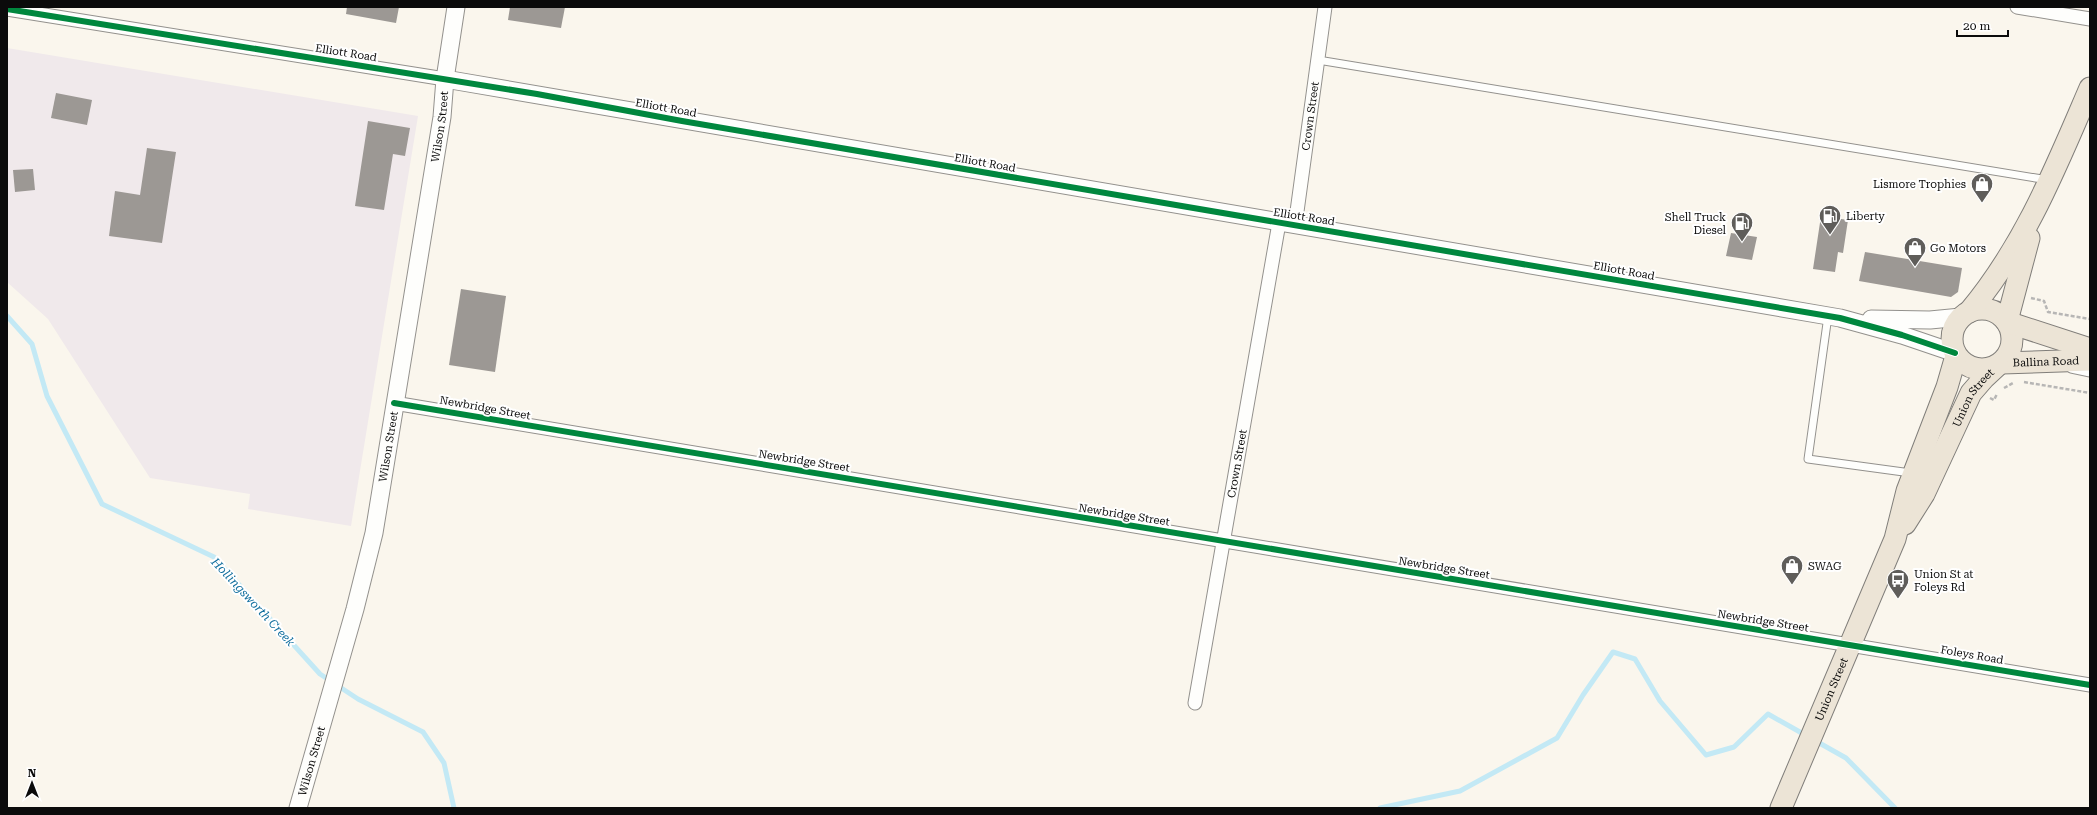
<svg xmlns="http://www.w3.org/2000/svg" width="2097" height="815" font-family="'Roboto Serif',serif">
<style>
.industrial{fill:#f0e9eb}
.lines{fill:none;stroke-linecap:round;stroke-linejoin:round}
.stream{stroke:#c3e9f5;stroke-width:5}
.building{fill:#9c9894}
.service-casing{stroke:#93918d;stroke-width:9}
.minor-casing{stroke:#93918d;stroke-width:15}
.tertiary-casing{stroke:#93918d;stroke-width:19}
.primary-casing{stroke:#807e7a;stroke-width:23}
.path{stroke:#b7b6b5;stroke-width:2.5;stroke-dasharray:4 2;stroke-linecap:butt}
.service{stroke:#fefefc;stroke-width:7}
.minor{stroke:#fefefc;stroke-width:13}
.tertiary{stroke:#fefefc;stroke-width:17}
.primary{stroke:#ece4d6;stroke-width:21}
.cycleway-casing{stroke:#fff;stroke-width:8}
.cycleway{stroke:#00873e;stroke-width:6}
.labels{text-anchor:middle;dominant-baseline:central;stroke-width:4;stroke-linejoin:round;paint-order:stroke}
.street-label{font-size:11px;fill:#0b0b0b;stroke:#fff}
.poi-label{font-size:11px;fill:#0b0b0b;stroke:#fff;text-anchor:start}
.water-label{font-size:12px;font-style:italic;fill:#126f9e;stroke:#fff}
</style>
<rect width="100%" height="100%" fill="#faf6ed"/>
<!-- industrial -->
<polygon class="industrial" points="7,48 418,116 351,526 248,509 250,494 150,478 48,319 7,282"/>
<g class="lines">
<!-- stream -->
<g class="stream">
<polyline points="7,316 32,344 47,396 102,504 214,557 320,674 358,699 423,732 444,763 454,808"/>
<polyline points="1814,740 1846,758 1895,808"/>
<polyline points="1380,808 1460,791 1557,738 1583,695 1613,652 1635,659 1660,701 1706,755 1734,747 1768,714 1807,736"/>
</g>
</g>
<!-- building -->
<g class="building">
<polygon points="347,7 399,7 396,23 346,14"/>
<polygon points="510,7 565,7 561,28 508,20"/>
<polygon points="56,93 92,100 87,125 51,118"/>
<polygon points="368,121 410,128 405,156 393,154 384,210 355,206"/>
<polygon points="147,148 176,152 162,243 109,236 115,191 140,195"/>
<polygon points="33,169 35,190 15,192 13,170"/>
<polygon points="1821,216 1848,220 1843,253 1838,252 1835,272 1813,269"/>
<polygon points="1731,233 1757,237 1752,260 1726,256"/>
<polygon points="1865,252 1962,268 1958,292 1951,297 1859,281"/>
<polygon points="461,289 506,296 495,372 449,365"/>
</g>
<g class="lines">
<!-- service casing -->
<g class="service-casing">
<g id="service">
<polyline points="1318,60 2048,180"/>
<polyline points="1828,316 1808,459 1911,473"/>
<polyline points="2071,369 2090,373"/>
</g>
</g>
<!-- minor casing -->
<g class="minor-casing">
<g id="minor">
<polyline points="2017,7 2090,19"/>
<polyline points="7,9 445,79"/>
<path id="s1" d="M1295 226 1325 7"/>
<polyline points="394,403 2090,685"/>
<path id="s2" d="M1195 703 1279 223"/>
</g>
</g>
<!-- tertiary casing -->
<g class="tertiary-casing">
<g id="tertiary">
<polyline points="445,79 1840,318 1902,335 1955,353"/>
<polyline points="1871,319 1930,320 1961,317"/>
<path id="s3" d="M298 808 355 609 374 533 442 117 445 79 456 7"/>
</g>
</g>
<!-- primary casing -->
<g class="primary-casing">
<g id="primary">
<circle cx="1982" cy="339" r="30"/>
<path d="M1969 312C2025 245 2056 167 2090 88"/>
<polyline points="2007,321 2029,238"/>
<polyline points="2007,322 2090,349"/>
<path id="s4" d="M2002 363 2090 360"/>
<path id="s5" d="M1905 524 1924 494 1971 393 1984 378 1998 365"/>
<path id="s6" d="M1781 808 1895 539 1907 491 1947 387 1956 356"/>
</g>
</g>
<!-- path -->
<g class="path">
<polyline points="2031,298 2044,301 2048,312 2090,319"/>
<polyline points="2024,382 2090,393"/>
<polyline points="2004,388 2013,383"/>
<polyline points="1990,398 1994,400 1997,394"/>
</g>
<!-- service -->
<use href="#service" class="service"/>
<!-- minor -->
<use href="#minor" class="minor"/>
<!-- tertiary -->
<use href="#tertiary" class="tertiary"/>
<!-- primary -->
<use href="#primary" class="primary"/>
<!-- cycleway casing -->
<g class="cycleway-casing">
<g id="cycleway">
<polyline points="7,9 537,94 682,121 1840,318 1902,335 1955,353"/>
<polyline points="394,403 2090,685"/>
</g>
</g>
<!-- cycleway -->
<use href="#cycleway" class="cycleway"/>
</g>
<!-- icons -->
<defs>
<g id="shop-pin" transform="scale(1.15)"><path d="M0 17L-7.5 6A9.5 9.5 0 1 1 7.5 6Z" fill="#5f5d5a" stroke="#fff"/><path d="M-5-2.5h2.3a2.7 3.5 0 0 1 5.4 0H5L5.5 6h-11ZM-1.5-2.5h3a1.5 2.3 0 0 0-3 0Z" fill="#fff"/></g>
<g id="fuel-pin" transform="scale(1.15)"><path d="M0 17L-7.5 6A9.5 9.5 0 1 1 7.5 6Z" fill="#5f5d5a" stroke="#fff"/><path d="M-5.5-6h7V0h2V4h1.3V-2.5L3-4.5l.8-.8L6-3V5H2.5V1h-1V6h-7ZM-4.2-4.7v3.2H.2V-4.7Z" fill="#fff"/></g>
<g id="bus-pin" transform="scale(1.15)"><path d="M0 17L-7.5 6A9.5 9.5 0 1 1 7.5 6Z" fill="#5f5d5a" stroke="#fff"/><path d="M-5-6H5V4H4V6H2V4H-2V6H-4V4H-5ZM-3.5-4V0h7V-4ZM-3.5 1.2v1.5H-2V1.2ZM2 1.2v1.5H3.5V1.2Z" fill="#fff"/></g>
</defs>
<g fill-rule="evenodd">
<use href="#shop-pin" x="1982" y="184"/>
<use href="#fuel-pin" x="1830" y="216"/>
<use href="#fuel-pin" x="1742" y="223"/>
<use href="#shop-pin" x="1915" y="248"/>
<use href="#shop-pin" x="1792" y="566"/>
<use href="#bus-pin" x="1898" y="580"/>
</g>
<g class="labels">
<!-- street labels -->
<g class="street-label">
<text transform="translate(346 53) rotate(9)">Elliott Road</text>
<text transform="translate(666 108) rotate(10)">Elliott Road</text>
<text stroke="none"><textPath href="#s1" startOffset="111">Crown Street</textPath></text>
<text stroke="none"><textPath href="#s3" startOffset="697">Wilson Street</textPath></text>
<text transform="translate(985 163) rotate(10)">Elliott Road</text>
<text transform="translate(1304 217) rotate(9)">Elliott Road</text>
<text transform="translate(1624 271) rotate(10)">Elliott Road</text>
<text stroke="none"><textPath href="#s4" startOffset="44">Ballina Road</textPath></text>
<text stroke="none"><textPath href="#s5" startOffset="144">Union Street</textPath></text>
<text transform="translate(485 408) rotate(10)">Newbridge Street</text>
<text stroke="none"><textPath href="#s3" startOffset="373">Wilson Street</textPath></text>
<text transform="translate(804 461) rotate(9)">Newbridge Street</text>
<text stroke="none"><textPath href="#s2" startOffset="243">Crown Street</textPath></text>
<text transform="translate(1124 515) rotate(9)">Newbridge Street</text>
<text transform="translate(1444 568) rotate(9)">Newbridge Street</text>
<text transform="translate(1763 621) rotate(9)">Newbridge Street</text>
<text transform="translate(1972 655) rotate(10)">Foleys Road</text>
<text stroke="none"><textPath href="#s6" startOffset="129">Union Street</textPath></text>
<text stroke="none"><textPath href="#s3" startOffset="49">Wilson Street</textPath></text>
</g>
<!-- poi labels -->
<g class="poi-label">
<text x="1966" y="184" text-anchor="end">Lismore Trophies</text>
<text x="1846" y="216">Liberty</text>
<text x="1726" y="217" text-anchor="end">Shell Truck<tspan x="1726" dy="13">Diesel</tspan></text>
<text x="1930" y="248">Go Motors</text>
<text x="1808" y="566">SWAG</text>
<text x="1914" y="574">Union St at<tspan x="1914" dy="13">Foleys Rd</tspan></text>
</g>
<!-- water labels -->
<g class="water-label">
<text transform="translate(253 602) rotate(47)">Hollingsworth Creek</text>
</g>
</g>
<!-- border -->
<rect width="2097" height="815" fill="none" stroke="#0b0b0b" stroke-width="16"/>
<!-- north arrow -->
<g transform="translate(32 783)" stroke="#ffffff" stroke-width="3" paint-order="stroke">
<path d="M0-3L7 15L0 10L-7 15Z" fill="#0b0b0b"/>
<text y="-6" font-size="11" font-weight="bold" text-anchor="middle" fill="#0b0b0b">N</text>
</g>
<!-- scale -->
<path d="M1957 30v6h51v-6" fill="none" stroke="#0b0b0b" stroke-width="2"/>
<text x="1963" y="30" font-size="12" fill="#0b0b0b" stroke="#ffffff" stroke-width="3" paint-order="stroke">20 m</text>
</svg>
